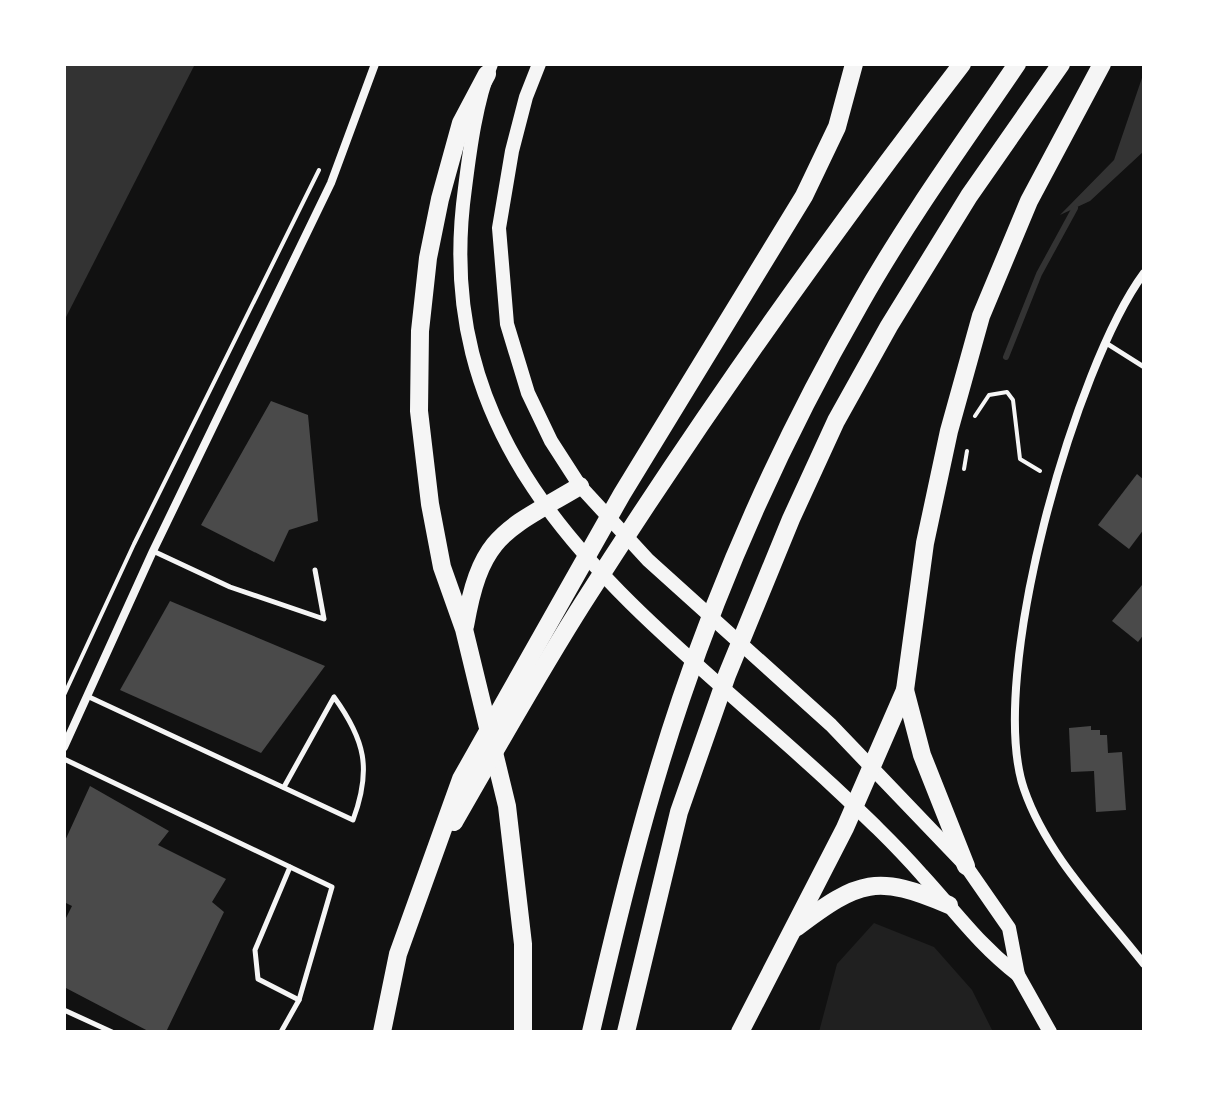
<svg xmlns="http://www.w3.org/2000/svg" width="1208" height="1096" font-family="'Roboto Condensed',sans-serif">
<style>
.green{fill:#202020}
.water{fill:#333}
.lines{fill:none;stroke-linecap:round;stroke-linejoin:round}
.stream{stroke:#333;stroke-width:6}
.building{fill:#4a4a4a}
.path{stroke:#f5f5f5;stroke-width:4}
.service{stroke:#f5f5f5;stroke-width:5}
.minor{stroke:#f5f5f5;stroke-width:8}
.secondary{stroke:#f5f5f5;stroke-width:14}
.motorway{stroke:#f5f5f5;stroke-width:18}
</style>
<rect width="100%" height="100%" fill="#111"/>
<!-- green -->
<polygon class="green" points="874,923 934,947 972,990 993,1032 819,1032 837,964"/>
<!-- water -->
<g class="water">
<polygon points="64,64 195,64 64,321"/>
<polygon points="1144,72 1144,151 1090,201 1060,215 1114,160"/>
</g>
<g class="lines">
<!-- stream -->
<polyline class="stream" points="1006,357 1039,274 1075,208"/>
</g>
<!-- building -->
<g class="building">
<polygon points="271,401 308,415 318,521 289,530 274,562 201,525"/>
<polygon points="1137,474 1144,480 1144,529 1129,549 1098,525"/>
<polygon points="1142,585 1144,634 1138,642 1112,621"/>
<polygon points="170,601 325,666 261,753 120,690"/>
<polygon points="1091,726 1091,730 1100,730 1100,735 1107,735 1108,753 1122,752 1126,810 1096,812 1094,771 1071,772 1069,728"/>
<polygon points="90,786 169,831 158,845 226,879 212,902 224,912 166,1032 150,1032 64,987 64,922 72,906 64,902 64,843"/>
</g>
<g class="lines">
<!-- path -->
<g class="path">
<polyline points="975,416 989,395 1007,392 1013,400 1020,459 1040,471"/>
<polyline points="964,469 967,451"/>
<polyline points="64,695 134,544 319,170"/>
</g>
<!-- service -->
<g class="service">
<polyline points="1106,343 1144,367"/>
<polyline points="153,551 230,587 324,619 315,570"/>
<path d="M87 696 353 820C372 769 365 740 334 697L284 787"/>
<polyline points="64,759 332,887 299,1000 281,1032"/>
<polyline points="290,867 255,950 258,979 299,1000"/>
<polyline points="64,1010 112,1032"/>
</g>
<!-- minor -->
<g class="minor">
<path d="M1144 273C1075 366 986 679 1024 789 1047 856 1101 909 1144 964"/>
<polyline points="64,747 153,551 331,183 375,64"/>
</g>
<!-- secondary -->
<g class="secondary">
<path d="M491 64C476 102 470 148 465 188 425 476 648 614 832 785 863 814 894 843 922 875 956 912 978 944 1018 975"/>
<polyline points="539,64 526,97 512,151 499,228 507,324 528,393 551,441 580,486 648,560 831,725 966,866 1009,928 1018,975 1050,1032"/>
</g>
<!-- motorway -->
<g class="motorway">
<polyline points="487,74 461,123 440,199 428,258 420,331 419,411 430,504 442,567 464,629 507,806 523,944 523,1032"/>
<path d="M465 626C481 534 504 531 580 486"/>
<polyline points="905,690 922,755 966,866"/>
<path d="M454 822C496 749 538 674 583 603 701 418 828 238 962 64"/>
<path d="M797 927C859 880 877 874 949 905"/>
<polyline points="382,1032 398,954 461,779 622,494 804,196 837,127 854,64"/>
<path d="M591 1032C617 920 644 808 681 699 727 562 789 427 861 302 908 219 964 142 1017 64"/>
<polyline points="626,1032 679,812 727,675 791,519 836,421 889,326 969,196 1061,64"/>
<polyline points="740,1032 845,828 905,690 925,543 949,431 981,316 1029,201 1102,64"/>
</g>
</g>
<!-- border -->
<rect width="1208" height="1096" fill="none" stroke="#ffffff" stroke-width="132"/>
</svg>
